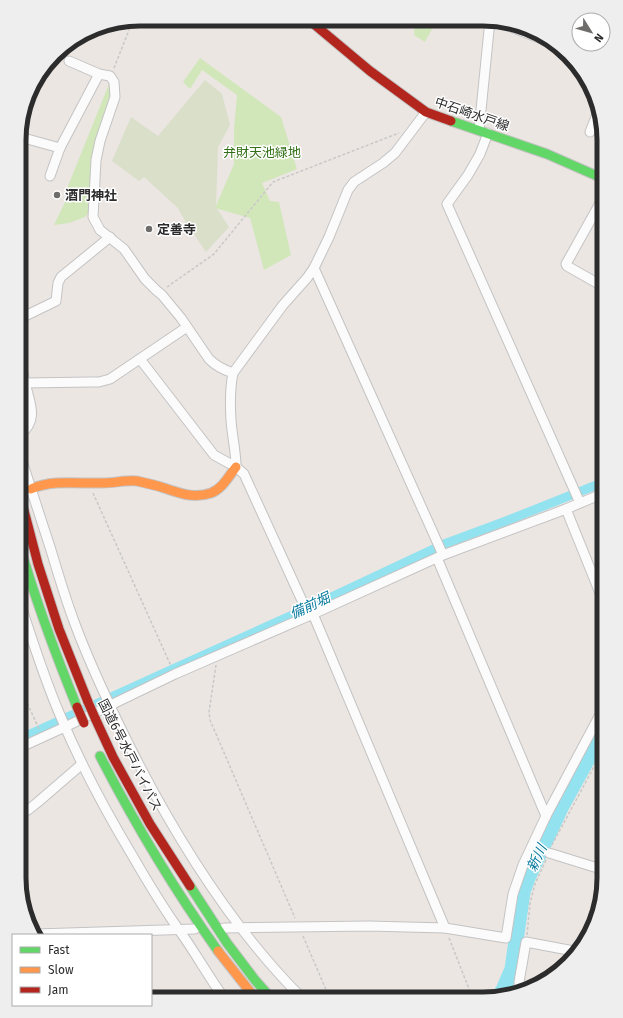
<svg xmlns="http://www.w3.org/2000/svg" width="623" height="1018" font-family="'Fira Sans','Noto Sans JP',sans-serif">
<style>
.green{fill:#d1e7ba}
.cemetery{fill:#d9dfc9}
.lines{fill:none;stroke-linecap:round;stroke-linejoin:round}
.canal{stroke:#93e2ef;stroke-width:9}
.river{stroke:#93e2ef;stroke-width:15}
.street-casing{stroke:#c4c3c3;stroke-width:11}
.fast-casing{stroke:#c4c3c3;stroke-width:11}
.slow-casing{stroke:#c4c3c3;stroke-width:11}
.jam-casing{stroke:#c4c3c3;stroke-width:11}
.path{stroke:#c8c8c7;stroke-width:1.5;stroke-dasharray:3 2;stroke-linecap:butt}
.street{stroke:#fcfbfb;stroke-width:9}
.fast{stroke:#63d668;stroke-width:9}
.slow{stroke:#ff974d;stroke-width:9}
.jam{stroke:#b3261e;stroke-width:9}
.jam-bridge-casing{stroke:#c6c4c2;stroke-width:11;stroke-linecap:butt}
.jam-bridge{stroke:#b3261e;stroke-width:9}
.poi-dot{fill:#6f6d6c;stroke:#fff;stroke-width:1.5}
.labels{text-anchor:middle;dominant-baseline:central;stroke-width:3;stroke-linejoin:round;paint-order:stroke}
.street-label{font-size:13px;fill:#2c2c2c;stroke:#fff}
.park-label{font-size:13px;fill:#336f17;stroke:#fff}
.poi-label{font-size:13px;font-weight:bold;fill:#2c2c2c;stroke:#fff;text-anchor:start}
.water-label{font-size:14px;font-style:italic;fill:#087b9f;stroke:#fff}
.rim{fill:none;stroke:#2c2c2c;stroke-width:5}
</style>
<rect width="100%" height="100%" fill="#ebe6e2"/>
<!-- green -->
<g class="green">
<polygon points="415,20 437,20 425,42 414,35"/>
<polygon points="200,58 281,117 297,169 262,183 270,201 279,202 291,255 264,270 250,218 215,208 234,164 234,128 237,95 202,70 190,89 183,82"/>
<polygon points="109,84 111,85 111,97 94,146 92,163 90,211 85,217 69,223 54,225 68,196 66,191"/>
</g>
<!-- cemetery -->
<polygon class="cemetery" points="205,80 222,94 230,125 218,147 216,207 229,227 206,252 184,219 178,208 144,177 139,181 112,161 131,117 158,136"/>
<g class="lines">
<!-- canal -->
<polyline class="canal" points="19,739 177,667 310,607 444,544 506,521 604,482"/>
<!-- river -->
<polyline class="river" points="499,996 503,990 512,969 523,892 528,878 561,808 604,730"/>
<!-- street casing -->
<g class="street-casing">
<g id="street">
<polyline points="493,20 557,45"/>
<path d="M69 61 99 74 110 76 114 82 115 97 100 141 96 160 93 217 100 230 124 249 145 279 156 290 162 295 181 318 209 359C216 366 224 370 233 373"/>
<polyline points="479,130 490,20"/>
<polyline points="590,132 598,112"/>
<polyline points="488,133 480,154 468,175 447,204 580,503"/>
<polyline points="20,137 60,148"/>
<polyline points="50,176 60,148 99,74"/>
<polyline points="314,268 443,555"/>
<polyline points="604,287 567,266 566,264 604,196"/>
<polyline points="140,359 214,455 236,467 244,474 304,605 308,616"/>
<polyline points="25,383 22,369 21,318 56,301 58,283 61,277 110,237"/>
<path d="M20 435C39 419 30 404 25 383L91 382H99L110 379 187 327"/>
<path d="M20 455C30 486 40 516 50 547 58 573 65 598 75 624 89 662 107 700 125 737 171 830 229 925 302 998"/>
<path d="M236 467C236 451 232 436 231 420 230 405 230 388 233 373L283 305 307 278 314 268 329 237 348 190 354 182 383 163 395 153 426 112"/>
<polyline points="566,509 604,603"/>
<polyline points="437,558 546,816"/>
<path d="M19 600C32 639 44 678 60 715 80 763 105 810 132 855 147 881 162 906 179 930 195 952 208 976 224 998"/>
<polyline points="313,614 445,928"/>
<polyline points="19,748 65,727 175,674 313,614 443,555 566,509 604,493"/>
<polyline points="19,814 28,810 38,802 82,764"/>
<polyline points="549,853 604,870"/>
<polyline points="224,928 369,926 445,928 506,938 513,894 523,865 546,816 604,707"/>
<polyline points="36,934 195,929"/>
<polyline points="520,992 519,982 526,942 579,952"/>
</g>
</g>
<!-- fast casing -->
<g class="fast-casing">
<g id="fast">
<polyline points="451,121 547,154 604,179"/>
<path d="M19 543C35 599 55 653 77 707"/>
<path d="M100 756C135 824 174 889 218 951"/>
<polyline points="190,886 227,943 255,980 271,998"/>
</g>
</g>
<!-- slow casing -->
<g class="slow-casing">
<g id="slow">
<path d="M31 489C53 479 80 484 103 483 114 483 126 480 137 481 146 483 155 485 164 488 180 493 193 499 211 493 222 489 229 476 236 467"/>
<polyline points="218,951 255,998"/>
</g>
</g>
<!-- jam casing -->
<g class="jam-casing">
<g id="jam">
<polyline points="309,20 370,71 426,112 451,121"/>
<polyline points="20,495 38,564 59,629 88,702"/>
<polyline points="95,718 113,757 150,824 190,886"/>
</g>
</g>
<!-- path -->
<g class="path">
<polyline points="114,68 133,20"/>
<polyline points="167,287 214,254 273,182 399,133"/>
<polyline points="93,493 171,666"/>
<polyline points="216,665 209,712 210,720 295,918"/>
<polyline points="19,685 39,729"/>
<polyline points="552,845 604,748"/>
<polyline points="19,872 19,878"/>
<polyline points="527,935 530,903 535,884 546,860"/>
<polyline points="303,936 330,999"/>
<polyline points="449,938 473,999"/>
</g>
<!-- street -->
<use href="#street" class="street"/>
<!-- fast -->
<use href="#fast" class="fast"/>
<!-- slow -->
<use href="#slow" class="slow"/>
<!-- jam -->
<use href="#jam" class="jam"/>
<!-- jam-bridge casing -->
<g class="jam-bridge-casing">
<g id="jam-bridge">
<polyline points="88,702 95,718"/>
<polyline points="77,707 84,723"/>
</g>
</g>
<!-- jam-bridge -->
<use href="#jam-bridge" class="jam-bridge"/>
</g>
<!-- markers -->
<g class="poi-dot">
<circle cx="57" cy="195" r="4"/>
<circle cx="149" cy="229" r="4"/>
</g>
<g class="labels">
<!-- street labels -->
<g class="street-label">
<text transform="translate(472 114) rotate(19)">中石崎水戸線</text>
<text transform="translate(130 755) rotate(63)">国道6号水戸バイパス</text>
</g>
<!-- park labels -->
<g class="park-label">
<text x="262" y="152">弁財天池緑地</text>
</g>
<!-- poi labels -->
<g class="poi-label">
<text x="65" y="195">酒門神社</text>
<text x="157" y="229">定善寺</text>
</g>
<!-- water labels -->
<g class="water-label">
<text transform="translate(310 606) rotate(-25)">備前堀</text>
<text transform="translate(537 858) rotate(-65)">新川</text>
</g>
</g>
<!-- crop -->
<path d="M0 0H623V1018H0ZM140 26H483A114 114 0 0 1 597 140V878A114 114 0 0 1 483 992H140A114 114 0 0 1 26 878V140A114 114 0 0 1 140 26Z" fill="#eee" fill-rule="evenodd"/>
<path class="rim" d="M140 26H483A114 114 0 0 1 597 140V878A114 114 0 0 1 483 992H140A114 114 0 0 1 26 878V140A114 114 0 0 1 140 26Z"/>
<!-- legend -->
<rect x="12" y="934" width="140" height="72" fill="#ffffff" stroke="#ababab"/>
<rect x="20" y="947" width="20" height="6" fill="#63d668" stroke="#ababab"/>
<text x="48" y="954" font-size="12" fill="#2c2c2c">Fast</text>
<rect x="20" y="967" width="20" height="6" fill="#ff974d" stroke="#ababab"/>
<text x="48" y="974" font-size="12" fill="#2c2c2c">Slow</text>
<rect x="20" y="987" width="20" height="6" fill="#b3261e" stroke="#ababab"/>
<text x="48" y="994" font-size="12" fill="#2c2c2c">Jam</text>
<!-- north arrow -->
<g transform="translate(591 32) rotate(127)"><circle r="19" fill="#ffffff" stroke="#ababab"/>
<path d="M0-3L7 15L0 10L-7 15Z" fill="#6f6d6c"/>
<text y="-6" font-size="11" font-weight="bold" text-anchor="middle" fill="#2c2c2c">N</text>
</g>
</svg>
